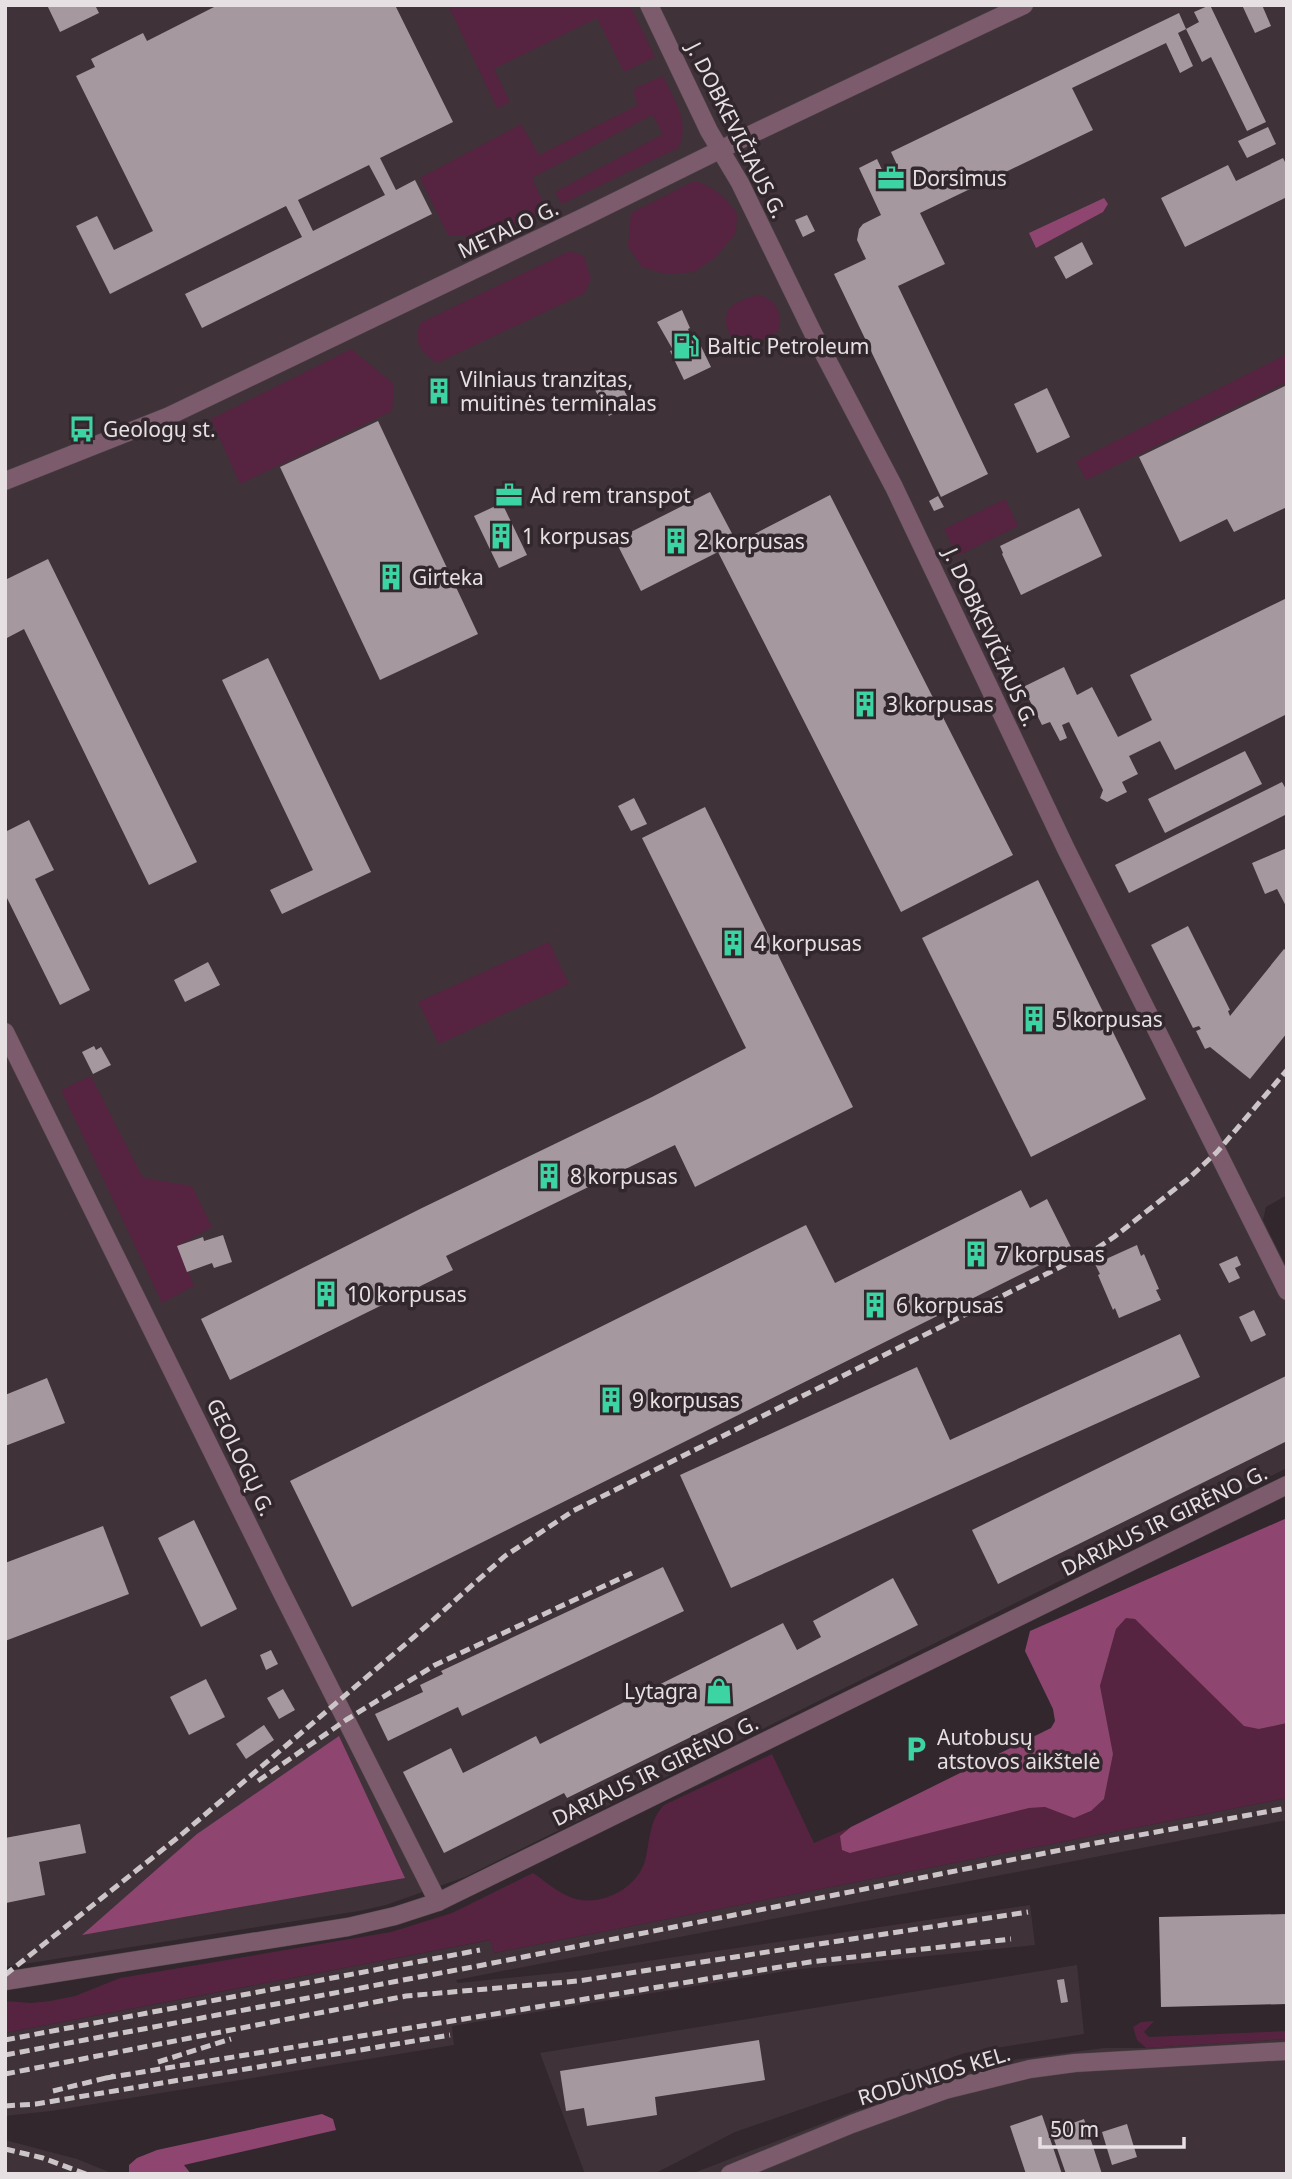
<svg xmlns="http://www.w3.org/2000/svg" width="1292" height="2179" font-family="'Noto Sans',sans-serif">
<style>
.built{fill:#403239}
.green{fill:#562441}
.forest{fill:#8e4670}
.building{fill:#a5999f;fill-rule:evenodd}
.lines{fill:none;stroke-linecap:round;stroke-linejoin:round}
.minor-casing{stroke:#4e4549;stroke-width:19}
.minor{stroke:#7c5b6c;stroke-width:18}
.rail{stroke:#cbc5c8;stroke-width:5;stroke-dasharray:10 5;stroke-linecap:butt}
.labels{text-anchor:middle;dominant-baseline:central;stroke-width:7;stroke-linejoin:round;paint-order:stroke}
.street-label{font-size:21px;fill:#e6e0e3;stroke:#31272c}
.poi-label{font-size:21px;fill:#e6e0e3;stroke:#31272c;text-anchor:start}
</style>
<rect width="100%" height="100%" fill="#31272c"/>
<!-- built -->
<g class="built">
<polygon points="5,5 1287,5 1287,1195 1266,1207 1263,1220 1287,1268 1287,1468 465,1877 386,1905 359,1911 5,1967"/>
<polygon points="1287,1798 1287,1820 456,1980 458,1983 586,1970 1030,1905 1035,1945 793,1970 452,2026 454,2045 51,2111 5,2116 5,2033 491,1940 494,1953"/>
<polygon points="1077,1965 1084,2034 965,2053 735,2132 654,2174 585,2174 540,2053"/>
<polygon points="1287,2039 1287,2174 691,2174 922,2085 1004,2061 1104,2048 1146,2048"/>
<polygon points="5,2140 77,2159 114,2174 5,2174"/>
</g>
<!-- green -->
<g class="green">
<polygon points="448,5 630,5 655,57 624,72 597,18 494,69 510,102 497,108"/>
<path d="M663 76C674 100 691 122 678 148L562 204 555 192 663 134 652 115 532 178 546 209 487 238 448 235 420 178 521 124 539 155 638 105 634 95 635 88Z"/>
<path d="M694 181C715 187 724 196 737 213L736 233 715 258 694 272 666 274 642 267 628 247 631 213Z"/>
<path d="M570 251 584 256 591 278 585 293 437 363C421 352 413 344 420 323Z"/>
<path d="M757 295C776 299 784 313 778 332 769 336 756 345 747 346 730 347 719 318 731 307 737 301 750 298 757 295Z"/>
<polygon points="351,349 394,384 392,411 240,484 211,419"/>
<polygon points="1287,354 1287,382 1086,480 1076,461"/>
<polygon points="1005,499 1018,526 957,556 944,529"/>
<polygon points="549,942 569,984 439,1044 418,1002"/>
<polygon points="91,1076 143,1178 192,1186 212,1227 178,1246 194,1286 162,1303 61,1090"/>
<path d="M1126 1617 1135 1619 1259 1729 1287 1723V1798L494 1953 490 1940 5 2033V2001L31 2003 50 2001 75 1996 120 1978 391 1932 452 1913 533 1873C545 1881 557 1892 570 1897 598 1909 637 1889 645 1861 650 1841 649 1820 664 1805L772 1754 814 1843 851 1827 840 1837 850 1853 1029 1808 1045 1807 1074 1817 1090 1812 1104 1799 1113 1754 1100 1686 1116 1629Z"/>
<polygon points="1154,2021 1144,2032 1149,2037 1287,2031 1287,2039 1146,2048 1137,2040 1133,2027 1141,2022"/>
</g>
<!-- forest -->
<g class="forest">
<polygon points="1104,198 1108,204 1103,212 1036,248 1029,233"/>
<polygon points="1287,1518 1287,1723 1259,1729 1244,1726 1135,1619 1126,1618 1116,1629 1100,1686 1113,1754 1104,1799 1091,1811 1074,1818 1045,1807 1029,1808 850,1853 842,1850 840,1836 851,1827 1051,1728 1055,1721 1053,1709 1025,1651 1030,1631"/>
<polygon points="339,1736 405,1878 82,1935 197,1834"/>
<polygon points="322,2114 333,2119 336,2130 184,2165 191,2174 129,2174 129,2165 137,2158 157,2150"/>
</g>
<!-- building -->
<g class="building">
<polygon points="47,5 95,5 99,13 60,32"/>
<path d="M218 5H395L453 122 380 158 396 190 415 180 432 214 202 328 185 294 302 237 286 206 110 294 76 226 97 216 114 250 153 231 76 76 95 67 91 59 143 33 147 41ZM369 165 385 195 313 231 298 200Z"/>
<polygon points="1210,5 1266,122 1247,131 1211,57 1202,62 1186,29 1199,22 1194,12"/>
<polygon points="1242,5 1262,5 1271,26 1255,33"/>
<polygon points="1179,13 1186,29 1178,33 1193,66 1180,73 1166,43 1072,88 1093,130 920,213 945,264 898,286 988,474 941,497 834,274 866,259 857,240 859,229 863,224 881,215 859,168 877,159 884,174 898,167 891,152"/>
<polygon points="1268,127 1276,144 1247,158 1238,141"/>
<polygon points="1283,158 1287,166 1287,197 1185,247 1161,198 1228,165 1236,181"/>
<polygon points="807,215 815,231 803,237 795,220"/>
<polygon points="1082,242 1093,264 1066,279 1054,257"/>
<polygon points="682,310 690,328 688,329 693,340 697,338 711,367 684,380 670,351 673,350 657,322"/>
<polygon points="616,374 631,404 609,416 593,386"/>
<polygon points="434,383 448,393 444,398 430,389"/>
<polygon points="1287,385 1287,507 1234,532 1227,519 1180,542 1139,457"/>
<polygon points="1047,388 1070,437 1037,453 1014,404"/>
<polygon points="378,421 478,634 380,680 280,467"/>
<polygon points="710,492 737,543 830,495 1013,855 901,912 718,552 641,591 615,540"/>
<polygon points="938,496 944,507 934,511 929,501"/>
<polygon points="502,503 527,555 499,568 474,516"/>
<polygon points="1079,508 1102,556 1021,595 1002,554 1003,553 1000,546"/>
<polygon points="48,559 197,862 149,885 24,629 5,639 5,580"/>
<polygon points="1287,598 1287,714 1175,770 1160,741 1129,756 1138,774 1122,782 1127,792 1107,802 1100,798 1103,790 1069,722 1062,725 1067,738 1060,741 1050,722 1042,725 1023,687 1064,667 1077,695 1092,687 1118,737 1152,720 1130,675"/>
<polygon points="268,658 371,872 282,914 270,890 313,870 222,680"/>
<polygon points="1245,751 1262,784 1165,833 1148,799"/>
<polygon points="1282,782 1287,791 1287,814 1129,893 1115,865"/>
<polygon points="634,798 647,824 631,831 618,806"/>
<polygon points="705,807 853,1107 695,1187 675,1145 446,1256 453,1270 230,1380 201,1319 422,1208 652,1097 746,1048 642,838"/>
<polygon points="29,820 54,870 35,879 90,990 60,1005 5,894 5,832"/>
<polygon points="1287,848 1287,908 1277,889 1265,894 1252,863"/>
<polygon points="1038,880 1146,1099 1031,1157 922,938"/>
<polygon points="1188,926 1230,1010 1228,1011 1230,1016 1284,949 1287,951 1287,1033 1250,1079 1210,1047 1205,1049 1196,1031 1201,1029 1199,1026 1193,1028 1151,945"/>
<polygon points="208,962 220,985 185,1002 174,980"/>
<polygon points="94,1046 96,1050 101,1047 111,1065 93,1074 82,1052"/>
<polygon points="1021,1190 1030,1208 1047,1199 1072,1249 352,1607 290,1481 806,1225 835,1283"/>
<polygon points="223,1235 232,1262 214,1268 212,1263 187,1272 177,1246 203,1237 204,1241"/>
<polygon points="1137,1245 1141,1256 1144,1254 1159,1289 1156,1290 1161,1300 1119,1318 1115,1308 1113,1310 1098,1275 1100,1274 1095,1264"/>
<polygon points="1237,1256 1241,1265 1235,1268 1240,1278 1229,1283 1219,1264"/>
<polygon points="1254,1310 1266,1335 1251,1342 1239,1317"/>
<polygon points="1180,1334 1200,1377 731,1588 680,1475 917,1367 950,1440"/>
<polygon points="1286,1376 1287,1441 998,1584 972,1530"/>
<polygon points="47,1378 65,1423 5,1446 5,1395"/>
<polygon points="194,1520 237,1609 201,1627 158,1538"/>
<polygon points="103,1526 129,1594 5,1641 5,1563"/>
<polygon points="663,1567 684,1611 462,1716 458,1707 388,1741 375,1714 423,1692 420,1685 443,1674 441,1671"/>
<polygon points="893,1578 918,1625 567,1798 564,1793 444,1853 403,1772 451,1748 463,1773 536,1736 540,1744 783,1623 797,1650 821,1637 813,1621"/>
<polygon points="271,1650 278,1664 266,1670 260,1655"/>
<polygon points="206,1679 225,1717 189,1735 170,1697"/>
<polygon points="283,1689 295,1710 279,1719 267,1698"/>
<polygon points="264,1725 274,1740 246,1759 236,1744"/>
<polygon points="80,1824 86,1853 39,1862 45,1895 6,1903 5,1838"/>
<polygon points="1287,1914 1287,2004 1161,2007 1159,1917"/>
<polygon points="1064,1979 1068,2002 1061,2003 1057,1980"/>
<polygon points="759,2040 765,2080 655,2097 657,2115 587,2126 584,2108 566,2111 560,2071"/>
<polygon points="1042,2115 1062,2174 1026,2174 1010,2126"/>
<polygon points="1084,2119 1102,2174 1066,2174 1051,2131"/>
<polygon points="1127,2124 1137,2157 1112,2165 1102,2132"/>
</g>
<g class="lines">
<!-- minor casing -->
<g class="minor-casing">
<g id="minor">
<polyline points="649,5 709,131 740,183 813,333 894,487 1066,849 1287,1291"/>
<polyline points="5,481 169,416 588,215 754,133 1024,5"/>
<polyline points="5,1032 279,1587 438,1902"/>
<polyline points="5,1981 348,1927 395,1916 438,1902 1287,1485"/>
<polyline points="730,2174 852,2124 945,2090 1030,2069 1075,2063 1287,2051"/>
</g>
</g>
<!-- minor -->
<use href="#minor" class="minor"/>
<!-- rail -->
<g class="rail">
<polyline points="258,1781 346,1720 435,1665 632,1573"/>
<polyline points="5,1975 181,1835 415,1636 505,1556 573,1511 1094,1250 1114,1237 1189,1178 1217,1152 1287,1070"/>
<polyline points="5,2040 480,1950"/>
<polyline points="5,2055 483,1965 1096,1843 1287,1808"/>
<polyline points="158,2062 231,2039"/>
<polyline points="5,2074 406,1996 578,1981 1028,1912"/>
<polyline points="106,2078 810,1962 1011,1939"/>
<polyline points="53,2091 114,2076"/>
<polyline points="5,2106 36,2104 450,2035"/>
<polyline points="5,2149 43,2158 86,2174"/>
</g>
</g>
<!-- icons -->
<defs>
<g id="office-bare" transform="scale(2.1)"><path d="M-6-3h4V-5.5h4V-3h4V5H-6ZM-1-4.5V-3h2v-1.5ZM-6 0V1H6V0Z" fill="#3cd4a3" stroke="#31272c" stroke-width="2.5" paint-order="stroke"/></g>
<g id="fuel-bare" transform="scale(2.1)"><path d="M-5.5-6h7V0h2V4h1.3V-2.5L3-4.5l.8-.8L6-3V5H2.5V1h-1V6h-7ZM-4.2-4.7v3.2H.2V-4.7Z" fill="#3cd4a3" stroke="#31272c" stroke-width="2.5" paint-order="stroke"/></g>
<g id="building-bare" transform="scale(2.1)"><path d="M-4-6H4V6H1V3H-1V6H-4ZM-2.5-4.3h1.7v1.8h-1.7ZM.8-4.3h1.7v1.8H.8ZM-2.5-1h1.7V.8h-1.7ZM.8-1h1.7V.8H.8Z" fill="#3cd4a3" stroke="#31272c" stroke-width="2.5" paint-order="stroke"/></g>
<g id="bus-bare" transform="scale(2.1)"><path d="M-5-6H5V4H4V6H2V4H-2V6H-4V4H-5ZM-3.5-4V0h7V-4ZM-3.5 1.2v1.5H-2V1.2ZM2 1.2v1.5H3.5V1.2Z" fill="#3cd4a3" stroke="#31272c" stroke-width="2.5" paint-order="stroke"/></g>
<g id="shop-bare" transform="scale(2.1)"><path d="M-5-2.5h2.3a2.7 3.5 0 0 1 5.4 0H5L5.5 6h-11ZM-1.5-2.5h3a1.5 2.3 0 0 0-3 0Z" fill="#3cd4a3" stroke="#31272c" stroke-width="2.5" paint-order="stroke"/></g>
<g id="parking-bare" transform="scale(2.1)"><path d="M-3.5-5.5H1a3.5 3.5 0 0 1 0 7H-1V5.5H-3.5ZM-1-3.4V-.6H.8a1.4 1.4 0 0 0 0-2.8Z" fill="#3cd4a3" stroke="#31272c" stroke-width="2.5" paint-order="stroke"/></g>
</defs>
<g fill-rule="evenodd">
<use href="#office-bare" x="891" y="178"/>
<use href="#fuel-bare" x="686" y="346"/>
<use href="#building-bare" x="439" y="391"/>
<use href="#bus-bare" x="82" y="429"/>
<use href="#office-bare" x="509" y="495"/>
<use href="#building-bare" x="501" y="536"/>
<use href="#building-bare" x="676" y="541"/>
<use href="#building-bare" x="391" y="577"/>
<use href="#building-bare" x="865" y="704"/>
<use href="#building-bare" x="733" y="943"/>
<use href="#building-bare" x="1034" y="1019"/>
<use href="#building-bare" x="549" y="1176"/>
<use href="#building-bare" x="976" y="1254"/>
<use href="#building-bare" x="326" y="1294"/>
<use href="#building-bare" x="875" y="1305"/>
<use href="#building-bare" x="611" y="1400"/>
<use href="#shop-bare" x="719" y="1691"/>
<use href="#parking-bare" x="916" y="1749"/>
</g>
<g class="labels">
<!-- street labels -->
<g class="street-label">
<text transform="translate(737 130) rotate(63)">J. DOBKEVIČIAUS G.</text>
<text transform="translate(508 229) rotate(-25)">METALO G.</text>
<text transform="translate(991 637) rotate(65)">J. DOBKEVIČIAUS G.</text>
<text transform="translate(241 1457) rotate(64)">GEOLOGŲ G.</text>
<text transform="translate(1164 1520) rotate(-26)">DARIAUS IR GIRĖNO G.</text>
<text transform="translate(655 1770) rotate(-26)">DARIAUS IR GIRĖNO G.</text>
<text transform="translate(934 2075) rotate(-17)">RODŪNIOS KEL.</text>
</g>
<!-- poi labels -->
<g class="poi-label">
<text x="912" y="178">Dorsimus</text>
<text x="707" y="346">Baltic Petroleum</text>
<text x="460" y="379">Vilniaus tranzitas,<tspan x="460" dy="24">muitinės terminalas</tspan></text>
<text x="103" y="429">Geologų st.</text>
<text x="530" y="495">Ad rem transpot</text>
<text x="522" y="536">1 korpusas</text>
<text x="697" y="541">2 korpusas</text>
<text x="412" y="577">Girteka</text>
<text x="886" y="704">3 korpusas</text>
<text x="754" y="943">4 korpusas</text>
<text x="1055" y="1019">5 korpusas</text>
<text x="570" y="1176">8 korpusas</text>
<text x="997" y="1254">7 korpusas</text>
<text x="347" y="1294">10 korpusas</text>
<text x="896" y="1305">6 korpusas</text>
<text x="632" y="1400">9 korpusas</text>
<text x="698" y="1691" text-anchor="end">Lytagra</text>
<text x="937" y="1737">Autobusų<tspan x="937" dy="24">atstovos aikštelė</tspan></text>
</g>
</g>
<!-- border -->
<rect width="1292" height="2179" fill="none" stroke="#e6e0e3" stroke-width="14"/>
<!-- scale -->
<path d="M1040 2137v10h144v-10" fill="none" stroke="#e6e0e3" stroke-width="3.5"/>
<text x="1050" y="2137" font-size="21" fill="#e6e0e3" stroke="#31272c" stroke-width="5" paint-order="stroke">50 m</text>
</svg>
